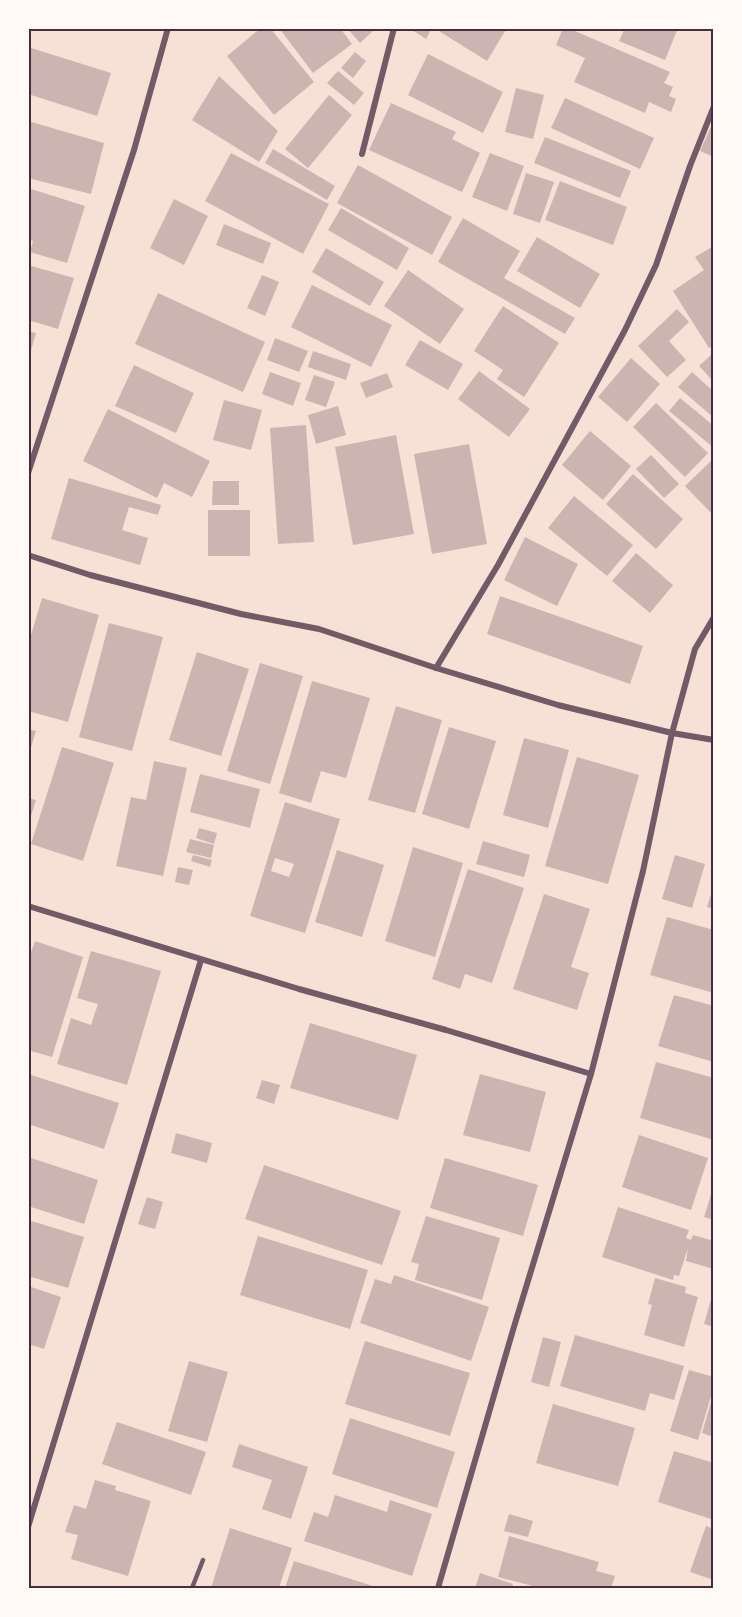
<svg xmlns="http://www.w3.org/2000/svg" width="742" height="1617" font-family="'Golos Text',sans-serif">
<style>
.building{fill:#ccb4b1;fill-rule:evenodd}
.lines{fill:none;stroke-linecap:round;stroke-linejoin:round}
.service{stroke:#755966;stroke-width:4.5}
.minor{stroke:#755966;stroke-width:6}
.neatline{fill:none;stroke:#4a2c40;stroke-width:2}
</style>
<rect width="100%" height="100%" fill="#f7e1d7"/>
<!-- building -->
<g class="building">
<polygon points="261,28 270,28 314,82 274,115 227,56"/>
<polygon points="279,28 340,28 352,44 313,73"/>
<polygon points="347,28 372,28 374,30 360,43"/>
<polygon points="409,28 432,28 426,39"/>
<polygon points="434,28 507,28 487,61"/>
<polygon points="563,28 568,28 670,72 664,83 673,87 669,96 676,99 671,112 649,102 645,113 574,82 585,58 556,45"/>
<polygon points="625,28 678,28 665,60 619,41"/>
<polygon points="28,47 111,73 97,116 28,94"/>
<polygon points="355,52 366,61 353,78 341,68"/>
<polygon points="428,54 503,92 483,133 408,95"/>
<polygon points="338,71 364,93 354,105 327,83"/>
<polygon points="219,76 278,131 259,162 192,120"/>
<polygon points="516,88 544,95 533,139 505,132"/>
<polygon points="329,95 352,115 308,168 285,149"/>
<polygon points="565,98 654,138 640,169 551,128"/>
<polygon points="391,103 456,132 452,139 480,153 462,192 369,150"/>
<polygon points="714,120 714,157 700,151"/>
<polygon points="28,121 104,143 91,194 28,178"/>
<polygon points="545,137 631,171 620,198 534,163"/>
<polygon points="273,149 335,186 327,200 265,163"/>
<polygon points="231,153 329,204 303,254 205,201"/>
<polygon points="490,153 524,166 507,211 472,197"/>
<polygon points="358,165 452,217 432,255 337,203"/>
<polygon points="526,173 554,182 540,223 513,214"/>
<polygon points="560,181 627,207 613,245 545,220"/>
<polygon points="28,188 85,206 67,263 30,252 33,241 28,239"/>
<polygon points="174,199 208,216 184,265 150,248"/>
<polygon points="341,208 409,248 397,270 328,230"/>
<polygon points="463,218 520,251 504,278 575,318 565,334 438,262"/>
<polygon points="224,224 271,243 263,264 216,245"/>
<polygon points="537,237 600,274 580,308 517,271"/>
<polygon points="712,247 714,249 714,345 709,348 673,291 704,270 695,257"/>
<polygon points="326,248 384,282 370,306 312,272"/>
<polygon points="28,265 74,278 58,329 28,320"/>
<polygon points="408,270 464,309 440,344 384,306"/>
<polygon points="262,275 279,282 265,316 247,308"/>
<polygon points="312,285 392,325 371,367 291,327"/>
<polygon points="158,293 265,342 243,392 135,344"/>
<polygon points="503,306 559,343 524,397 497,379 503,370 474,351"/>
<polygon points="677,309 689,322 669,341 686,360 667,377 638,346"/>
<polygon points="28,331 36,333 29,357 28,357"/>
<polygon points="275,338 308,351 299,372 267,360"/>
<polygon points="420,340 463,364 448,390 405,365"/>
<polygon points="313,351 351,364 346,380 308,367"/>
<polygon points="712,354 714,356 714,382 699,366"/>
<polygon points="631,358 660,384 627,422 598,397"/>
<polygon points="134,365 194,393 176,433 115,406"/>
<polygon points="479,371 530,409 509,437 458,399"/>
<polygon points="270,372 301,383 293,406 262,394"/>
<polygon points="692,372 714,392 714,418 678,387"/>
<polygon points="387,373 393,387 366,398 360,383"/>
<polygon points="314,375 335,382 326,407 305,400"/>
<polygon points="680,398 714,426 714,448 669,411"/>
<polygon points="224,400 262,410 251,450 213,440"/>
<polygon points="656,403 708,453 685,477 633,427"/>
<polygon points="338,406 346,435 316,444 308,415"/>
<polygon points="108,409 210,461 192,497 164,483 157,498 83,461"/>
<polygon points="306,425 314,542 278,544 270,428"/>
<polygon points="590,431 631,466 603,500 562,465"/>
<polygon points="396,435 414,534 353,545 335,447"/>
<polygon points="469,444 487,544 432,554 414,454"/>
<polygon points="651,455 679,484 664,498 636,469"/>
<polygon points="714,458 714,516 685,486"/>
<polygon points="633,474 683,519 656,549 606,504"/>
<polygon points="69,478 161,505 158,515 129,507 122,530 148,538 140,565 51,539"/>
<polygon points="213,481 239,481 239,505 212,505"/>
<polygon points="574,496 633,545 607,576 548,528"/>
<rect x="208" y="510" width="42" height="46"/>
<polygon points="525,537 578,564 557,606 504,580"/>
<polygon points="636,553 673,585 650,613 612,581"/>
<polygon points="500,596 643,646 630,684 487,634"/>
<polygon points="42,598 99,615 68,722 28,711 28,645"/>
<polygon points="109,623 163,637 132,751 79,737"/>
<polygon points="197,652 249,669 221,756 169,740"/>
<polygon points="260,663 303,676 270,784 227,771"/>
<polygon points="312,681 370,698 346,778 321,771 311,803 279,793"/>
<polygon points="396,706 442,720 415,813 368,800"/>
<polygon points="449,727 496,741 469,829 422,814"/>
<polygon points="28,729 36,731 29,754 28,754"/>
<polygon points="524,738 569,750 548,828 503,815"/>
<polygon points="62,747 114,763 83,861 31,844"/>
<polygon points="577,757 639,775 608,884 545,866"/>
<polygon points="154,761 187,768 163,876 116,866 131,797 146,800"/>
<polygon points="200,774 260,789 250,828 190,812"/>
<polygon points="28,798 36,800 29,822 28,822"/>
<path d="M285 802 340 819 305 933 250 916ZM275 858 294 864 289 877 271 871Z"/>
<polygon points="199,828 217,833 214,844 196,838"/>
<polygon points="190,839 214,845 211,858 186,852"/>
<polygon points="483,841 530,855 524,877 476,864"/>
<polygon points="413,847 463,863 435,957 385,941"/>
<polygon points="337,850 384,865 362,937 315,922"/>
<polygon points="193,855 212,860 210,867 191,861"/>
<polygon points="675,855 705,864 692,908 662,899"/>
<polygon points="178,867 193,870 189,885 175,882"/>
<polygon points="468,869 524,888 492,983 465,974 460,989 432,979"/>
<polygon points="713,888 714,888 714,909 707,907"/>
<polygon points="544,894 590,909 571,967 589,973 577,1010 513,989"/>
<polygon points="667,917 714,930 714,993 650,975"/>
<polygon points="35,941 83,957 52,1057 28,1050 28,961"/>
<polygon points="91,951 161,971 127,1085 57,1064 71,1018 91,1025 98,1004 77,998"/>
<polygon points="674,995 714,1006 714,1062 658,1046"/>
<polygon points="310,1023 417,1055 398,1120 290,1088"/>
<polygon points="656,1062 714,1078 714,1140 640,1118"/>
<polygon points="28,1074 119,1103 104,1149 28,1124"/>
<polygon points="480,1074 546,1092 530,1152 463,1135"/>
<polygon points="262,1080 280,1085 274,1104 256,1098"/>
<polygon points="176,1133 212,1143 207,1163 171,1153"/>
<polygon points="639,1135 708,1158 691,1210 622,1187"/>
<polygon points="28,1157 98,1180 84,1224 28,1206"/>
<polygon points="445,1158 538,1185 523,1236 430,1208"/>
<polygon points="264,1165 401,1211 382,1265 245,1219"/>
<polygon points="713,1188 714,1188 714,1220 704,1217"/>
<polygon points="147,1197 163,1202 155,1229 138,1224"/>
<polygon points="618,1207 689,1230 686,1238 691,1240 693,1235 714,1241 714,1269 686,1261 688,1248 679,1276 674,1275 673,1280 602,1257"/>
<polygon points="426,1216 500,1238 482,1300 415,1280 419,1264 411,1262"/>
<polygon points="28,1220 84,1237 68,1288 28,1276"/>
<polygon points="258,1236 368,1270 350,1329 240,1295"/>
<polygon points="394,1275 489,1307 471,1361 360,1323 375,1279 391,1284"/>
<polygon points="655,1278 686,1287 685,1293 698,1297 684,1347 644,1335 652,1305 648,1304"/>
<polygon points="28,1286 61,1297 44,1349 28,1344"/>
<polygon points="711,1299 714,1300 714,1327 704,1324"/>
<polygon points="575,1335 684,1366 674,1400 650,1393 645,1411 560,1386"/>
<polygon points="543,1337 561,1342 549,1387 531,1382"/>
<polygon points="365,1341 470,1373 450,1436 345,1404"/>
<polygon points="189,1361 228,1372 207,1442 168,1431"/>
<polygon points="689,1370 714,1377 714,1386 698,1440 670,1431"/>
<polygon points="713,1395 714,1395 714,1437 702,1433"/>
<polygon points="553,1404 635,1428 618,1486 536,1463"/>
<polygon points="350,1418 455,1452 437,1508 332,1474"/>
<polygon points="117,1422 206,1452 191,1495 102,1464"/>
<polygon points="239,1444 308,1467 291,1519 262,1509 272,1480 232,1467"/>
<polygon points="674,1451 714,1463 714,1520 658,1502"/>
<polygon points="95,1480 116,1486 115,1490 151,1501 128,1576 71,1559 78,1535 65,1532 74,1505 86,1509"/>
<polygon points="335,1495 387,1512 390,1500 432,1514 412,1576 304,1541 314,1512 328,1517"/>
<polygon points="509,1514 533,1521 528,1537 504,1531"/>
<polygon points="706,1526 714,1529 714,1580 690,1572"/>
<polygon points="230,1528 292,1548 279,1588 211,1588"/>
<polygon points="509,1536 599,1562 596,1571 615,1576 611,1588 540,1588 498,1577"/>
<polygon points="294,1561 379,1588 285,1588"/>
<polygon points="480,1573 513,1584 512,1588 475,1588"/>
</g>
<g class="lines">
<!-- service -->
<polyline class="service" points="192,1588 203,1560"/>
<!-- minor -->
<g class="minor">
<polyline points="362,154 394,28"/>
<polyline points="28,473 134,150 168,28"/>
<polyline points="28,555 90,575 241,614 319,629 436,668 558,705 672,733 714,740"/>
<polyline points="436,668 498,565 625,330 656,265 690,166 714,106"/>
<polyline points="28,906 299,989 446,1030 591,1074"/>
<polyline points="28,1527 201,960"/>
<polyline points="438,1588 513,1330 591,1074 643,871 672,733 695,649 714,617"/>
</g>
</g>
<!-- border -->
<rect width="742" height="1617" fill="none" stroke="#fffaf5" stroke-width="60"/>
<rect x="30" y="30" width="682" height="1557" class="neatline"/>
</svg>
